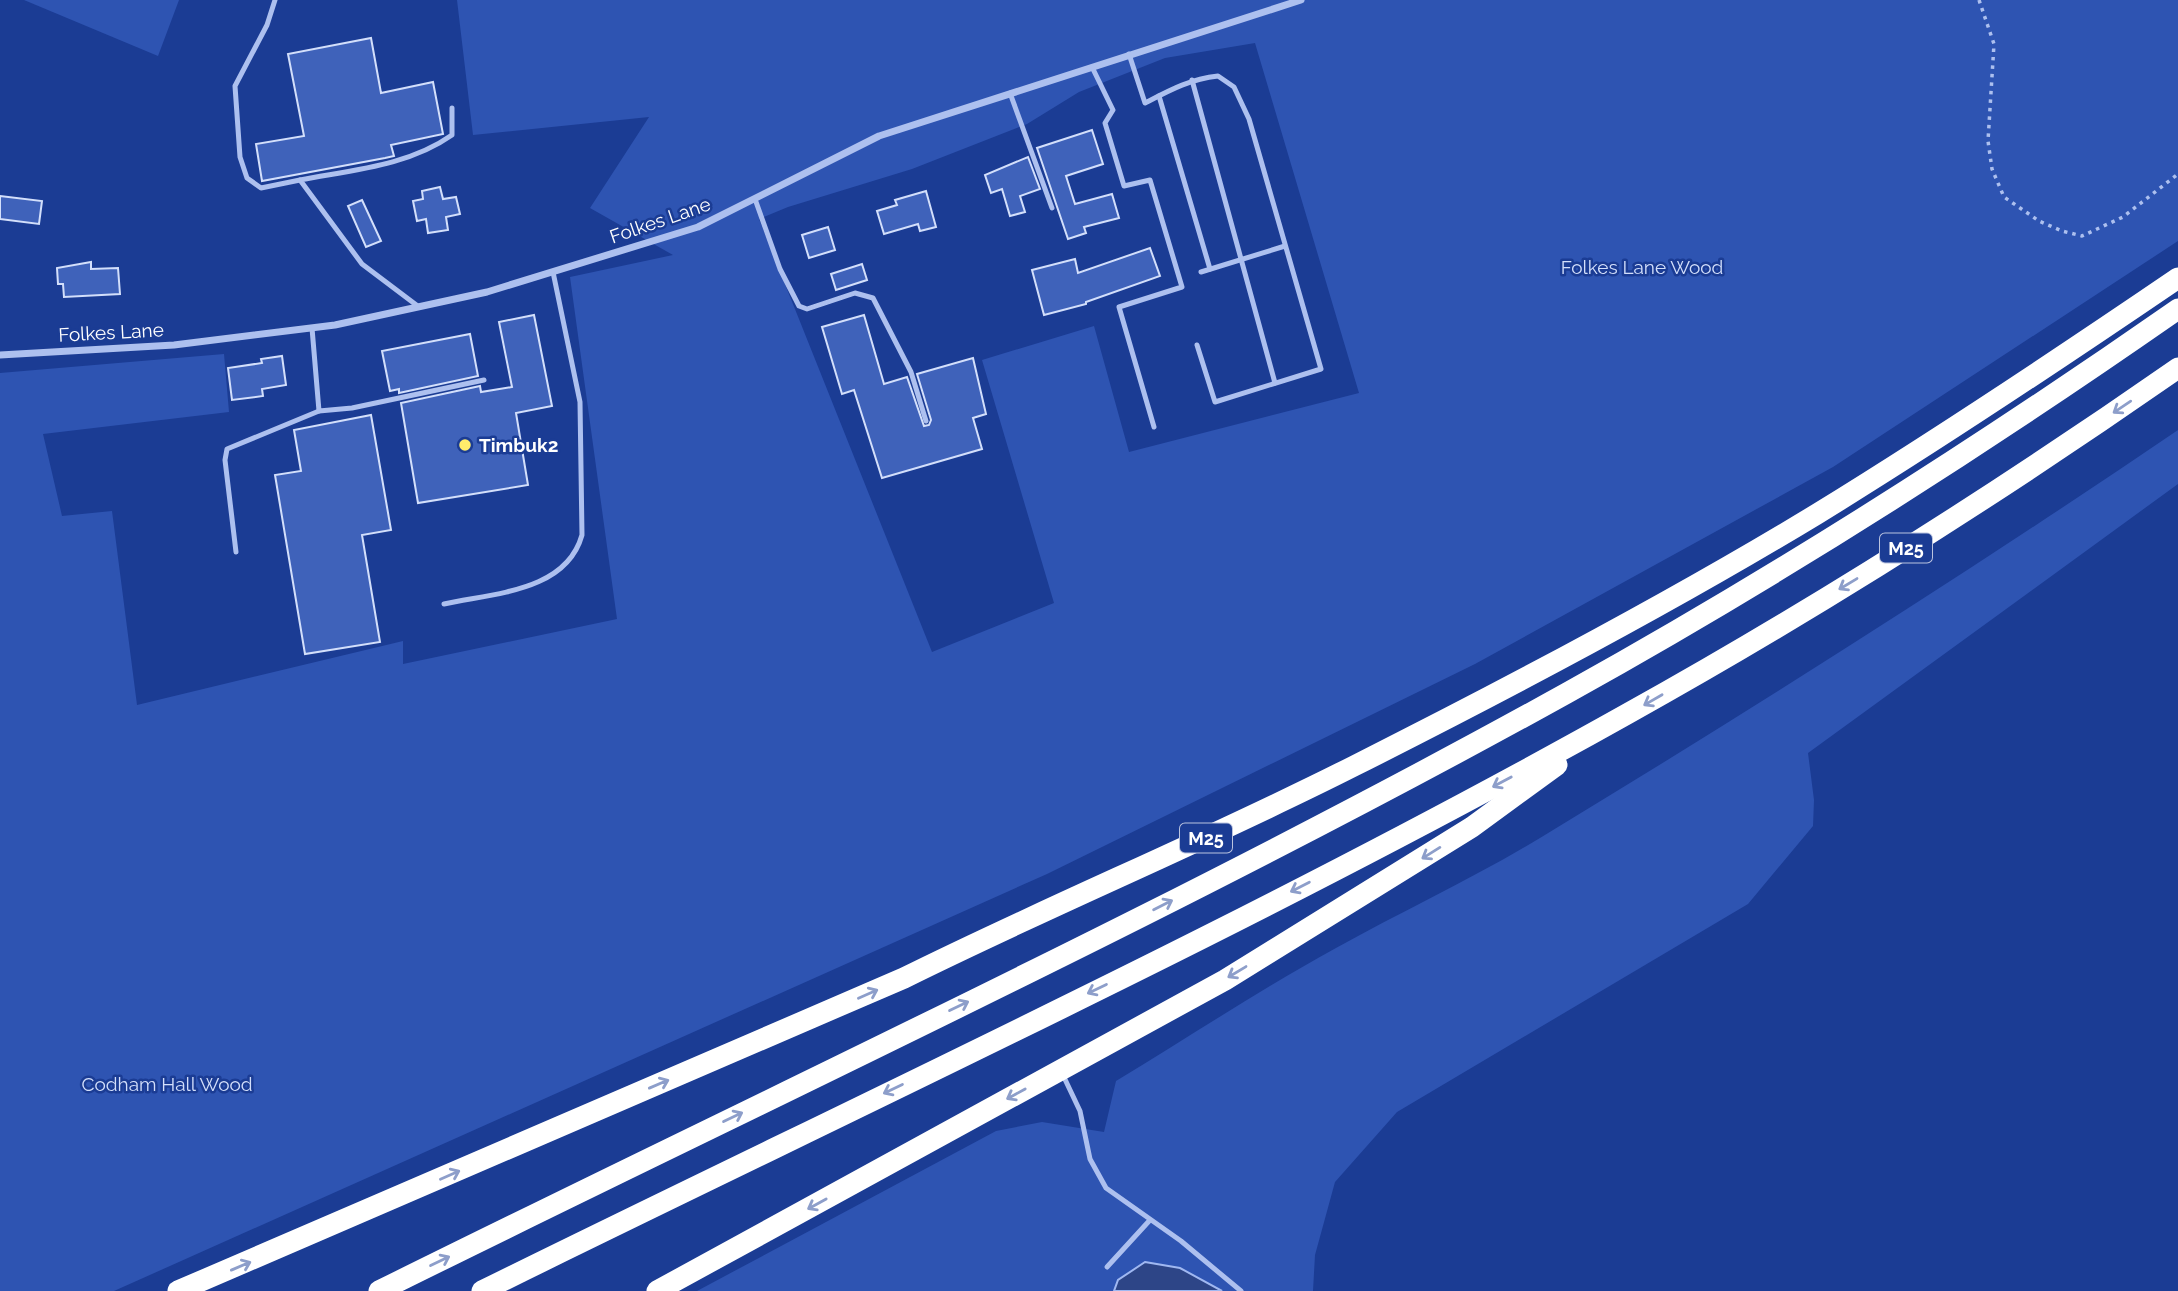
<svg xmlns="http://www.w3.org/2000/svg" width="2178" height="1291" font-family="Raleway,sans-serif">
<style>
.green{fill:#2e54b2;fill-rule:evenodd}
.water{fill:#2d4587;stroke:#a0b8f1;stroke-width:2}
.building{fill:#3f62ba;stroke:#d3dffb;stroke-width:2}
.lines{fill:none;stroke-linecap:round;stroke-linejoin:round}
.path{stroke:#adc0ef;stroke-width:3.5;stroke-dasharray:3.5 5;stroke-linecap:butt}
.lane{stroke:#adc0ef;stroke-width:5}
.street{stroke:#adc0ef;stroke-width:7}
.highway{stroke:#fff;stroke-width:21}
.oneway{stroke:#8d9eca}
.poi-dot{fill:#ffed6b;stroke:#1b3c94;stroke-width:2.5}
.labels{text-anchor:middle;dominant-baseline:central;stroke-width:5;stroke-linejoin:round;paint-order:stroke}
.shield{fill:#1b3c94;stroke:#bbc4df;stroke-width:2}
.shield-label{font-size:18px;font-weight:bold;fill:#fff}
.street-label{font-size:19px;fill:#fff;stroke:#1b3c94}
.park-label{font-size:19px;fill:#d3dffb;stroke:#1b3c94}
.poi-label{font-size:19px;font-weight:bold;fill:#fff;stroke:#1b3c94;text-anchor:start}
</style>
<rect width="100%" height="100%" fill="#1b3c94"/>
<!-- green -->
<g class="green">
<polygon points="24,0 179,0 158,56"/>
<path d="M457 0H2178V241L1833 467 1475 664 1047 874 114 1291H0V373L224 354 229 412 43 434 62 516 112 511 137 705 403 641V664L617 619 570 277 673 255 590 208 649 117 473 135ZM1255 43 1359 393 1129 452 1094 326 982 360 1054 603 932 652 759 219 788 207 912 169 1027 124 1079 92 1165 58Z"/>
<path d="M2178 430V484L1808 753 1814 800 1813 826 1748 904 1397 1112 1335 1182 1315 1255 1313 1291H697L996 1131 1042 1122 1104 1132 1116 1081C1189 1037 1261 989 1336 948 1403 911 1474 878 1540 838 1756 707 1969 572 2178 430Z"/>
</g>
<!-- water -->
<polygon class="water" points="1145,1262 1180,1268 1222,1291 1114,1291 1118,1280"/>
<!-- building -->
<g class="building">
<polygon points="371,38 381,93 433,82 443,134 391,145 394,156 385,158 262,181 256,144 304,136 288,54"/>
<polygon points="1092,130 1103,164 1066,176 1075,204 1112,194 1119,218 1084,227 1086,233 1068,239 1037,148"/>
<polygon points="1028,157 1040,189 1020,196 1025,212 1010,216 1002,189 991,193 985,175"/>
<polygon points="440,187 443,199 456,197 460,214 446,217 448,230 428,233 426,219 417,221 413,201 423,199 422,191"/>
<polygon points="926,191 936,227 920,231 918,224 884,234 877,211 897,205 895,200"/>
<polygon points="0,196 42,201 39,224 0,219"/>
<polygon points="362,200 381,241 366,247 348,206"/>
<polygon points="828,227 835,250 809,258 802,235"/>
<polygon points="1150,248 1160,276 1086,302 1086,304 1044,315 1032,270 1075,259 1078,273"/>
<polygon points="91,262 91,269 118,268 120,294 64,297 63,284 58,284 57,268"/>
<polygon points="862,264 867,280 836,290 831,274"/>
<polygon points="534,315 552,406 516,413 528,485 418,503 401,403 480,386 481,392 512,387 499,322"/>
<polygon points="864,315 884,384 907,377 924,426 929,425 931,420 917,374 973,358 986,414 973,418 982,449 882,478 854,390 842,394 822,327"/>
<polygon points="470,334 478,376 399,393 399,389 390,391 382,351"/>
<polygon points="282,356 286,385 262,389 263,396 232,400 228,368 262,363 261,359"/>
<polygon points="371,415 391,530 362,535 380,642 305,654 275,475 301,471 294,430"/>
</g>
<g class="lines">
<!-- path -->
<polyline class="path" points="1979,0 1994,44 1988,141 1992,169 2004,197 2039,221 2062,231 2082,236 2123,217 2178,174"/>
<!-- lane -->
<g class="lane">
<polyline points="275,0 267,25 235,86 240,157 247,178 261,188 300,180"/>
<path d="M1129 54 1145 103C1170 90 1190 79 1218 76L1234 87 1249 119 1321 369 1215 402 1197 345"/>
<polyline points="1092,67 1113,110 1105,123 1124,186 1150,180 1182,287 1119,307 1154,427"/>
<polyline points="1192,80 1275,383"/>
<polyline points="1010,93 1052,208"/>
<polyline points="1159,96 1210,269"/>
<polyline points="755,199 780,269 799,306 807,309 855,293 873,298 911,372 926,421"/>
<polyline points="1201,272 1285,246"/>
<path d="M419 307 362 264 300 180C352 170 408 166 452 135V108"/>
<polyline points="312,328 319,411 352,408 484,380"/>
<polyline points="236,552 225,460 227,449 319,411"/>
<path d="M444 604C493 593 566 592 582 535L580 402 553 272"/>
<polyline points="1062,1073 1080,1111 1090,1159 1106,1188 1181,1241 1241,1291"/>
<polyline points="1107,1267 1150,1220"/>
</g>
<!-- street -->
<polyline class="street" points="0,355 174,345 335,325 487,292 698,227 879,136 1301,0"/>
<!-- highway -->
<g class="highway">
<path d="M178 1291 904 978C1053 904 1206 841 1354 766 1511 687 1667 605 1817 514 1939 439 2059 359 2178 278"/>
<path d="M379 1291C776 1094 1179 908 1567 693 1778 576 1980 447 2178 309"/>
<path d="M482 1291C865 1102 1254 923 1627 714 1816 609 2000 492 2178 368"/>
<polyline points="657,1291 1225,980 1472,827 1557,765"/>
</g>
</g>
<!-- one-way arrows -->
<defs><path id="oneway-shaft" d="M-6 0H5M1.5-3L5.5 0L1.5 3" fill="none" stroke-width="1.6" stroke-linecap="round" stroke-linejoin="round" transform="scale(1.75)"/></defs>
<g class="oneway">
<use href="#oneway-shaft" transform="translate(2122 407) rotate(146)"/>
<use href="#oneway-shaft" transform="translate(1848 584) rotate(149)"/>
<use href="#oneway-shaft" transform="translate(1653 700) rotate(150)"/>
<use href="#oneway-shaft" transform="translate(1502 782) rotate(152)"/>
<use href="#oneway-shaft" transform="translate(1431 853) rotate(148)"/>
<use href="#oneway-shaft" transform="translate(1300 887) rotate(153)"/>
<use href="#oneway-shaft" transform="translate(1163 905) rotate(-27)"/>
<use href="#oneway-shaft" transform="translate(1237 972) rotate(149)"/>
<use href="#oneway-shaft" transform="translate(1097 989) rotate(154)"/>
<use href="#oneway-shaft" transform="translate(868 994) rotate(-24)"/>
<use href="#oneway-shaft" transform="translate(959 1006) rotate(-26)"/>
<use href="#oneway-shaft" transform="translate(659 1084) rotate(-23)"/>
<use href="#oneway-shaft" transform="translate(893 1089) rotate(154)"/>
<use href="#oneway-shaft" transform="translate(1016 1094) rotate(151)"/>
<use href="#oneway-shaft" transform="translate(733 1117) rotate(-26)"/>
<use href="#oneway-shaft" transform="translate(450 1175) rotate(-24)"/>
<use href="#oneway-shaft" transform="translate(817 1204) rotate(151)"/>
<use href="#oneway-shaft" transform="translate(440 1261) rotate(-26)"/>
<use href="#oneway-shaft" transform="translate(241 1266) rotate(-23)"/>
</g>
<!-- markers -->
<circle class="poi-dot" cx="465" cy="445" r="7"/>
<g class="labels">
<!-- shield labels -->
<g class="shield">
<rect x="1880" y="533.5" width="52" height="29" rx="5"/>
<rect x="1180" y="823.5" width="52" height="29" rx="5"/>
</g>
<g class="shield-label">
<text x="1906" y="548">M25</text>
<text x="1206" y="838">M25</text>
</g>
<!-- street labels -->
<g class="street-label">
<text transform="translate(660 220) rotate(-19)">Folkes Lane</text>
<text transform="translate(111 332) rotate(-3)">Folkes Lane</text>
</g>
<!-- park labels -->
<g class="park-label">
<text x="1642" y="267">Folkes Lane Wood</text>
<text x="167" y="1084">Codham Hall Wood</text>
</g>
<!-- poi labels -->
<g class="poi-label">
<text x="479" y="445">Timbuk2</text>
</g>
</g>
</svg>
